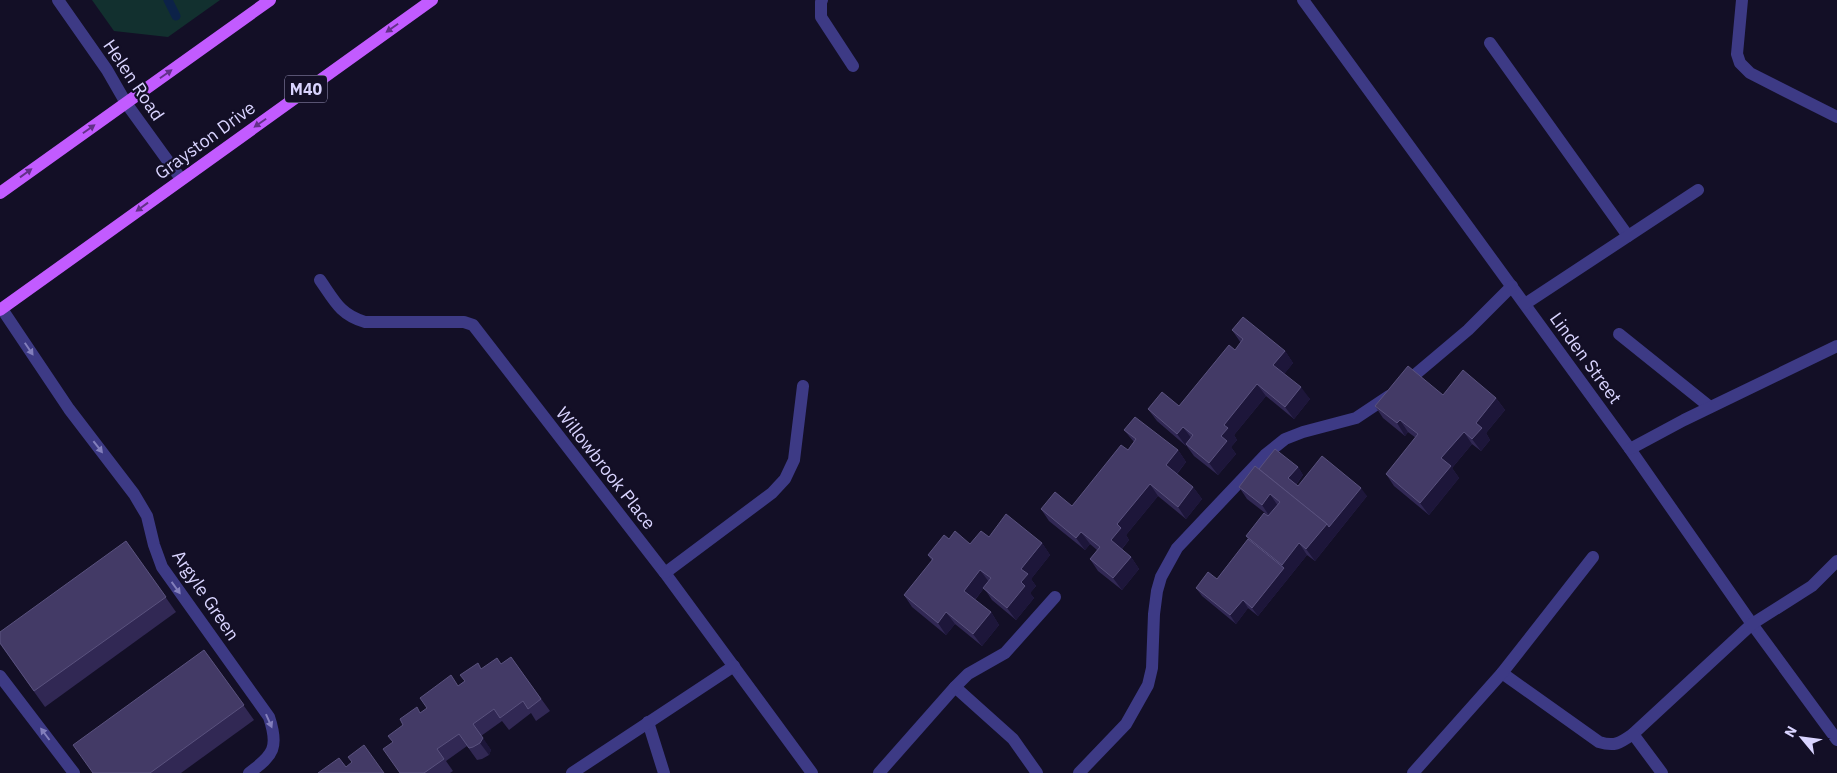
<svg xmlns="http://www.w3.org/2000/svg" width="1837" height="773" font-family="'IBM Plex Sans',sans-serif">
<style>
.green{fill:#12302f}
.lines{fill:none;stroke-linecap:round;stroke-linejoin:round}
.stream{stroke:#0c2248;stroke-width:9}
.minor{stroke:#3d3a85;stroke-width:12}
.major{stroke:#c25bff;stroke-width:12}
.wall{fill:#312854}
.shaded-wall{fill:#1d163a}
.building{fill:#433a66;stroke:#5a527e}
.oneway{fill:#623188}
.oneway2{fill:#837fbc}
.labels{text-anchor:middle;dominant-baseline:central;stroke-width:4.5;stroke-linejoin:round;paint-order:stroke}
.shield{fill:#130f26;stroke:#9e99be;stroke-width:1}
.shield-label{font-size:16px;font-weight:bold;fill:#d9d4ff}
.street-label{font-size:18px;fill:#d9d4ff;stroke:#130f26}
</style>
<rect width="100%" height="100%" fill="#130f26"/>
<!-- green -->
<polygon class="green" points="92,0 220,0 168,37 114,31"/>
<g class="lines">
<!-- stream -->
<polyline class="stream" points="168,0 176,16"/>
<!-- minor -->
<g class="minor">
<polyline points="58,0 107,70 126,103 181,179"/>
<polyline points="822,0 821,2 821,17 853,66"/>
<polyline points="1303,0 1630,449 1752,624 1837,740"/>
<polyline points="1742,0 1737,54 1740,63 1750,73 1837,117"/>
<polyline points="1490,43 1628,236"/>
<path d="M320 280C334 300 340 315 365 322H464L473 325 665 573 812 773"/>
<polyline points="1525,304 1698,190"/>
<path d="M2 309 69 409 134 494 147 516 154 545 162 567 269 717C279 747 274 755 249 773"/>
<polyline points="1619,334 1710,407"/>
<polyline points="1404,384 1468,330 1512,286"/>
<polyline points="1630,449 1684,420 1837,346"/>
<polyline points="665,573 772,493 785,479 794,460 803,386"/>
<path d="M1502 673 1599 742C1615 747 1620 743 1633 734L1752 624 1812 586 1837 561"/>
<polyline points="0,676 74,773"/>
<polyline points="955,687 1013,739 1037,773"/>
<polyline points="648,722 664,773"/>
<polyline points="1633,734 1662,773"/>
<polyline points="572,773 734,666"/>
<polyline points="879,773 955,687 968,674 1005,653 1055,597"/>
<polyline points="1079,773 1126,724 1148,685 1152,668 1154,614 1157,591 1161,577 1177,548 1265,455 1285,439 1303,432 1356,418 1389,396"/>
<polyline points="1413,773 1502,673 1593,557"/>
</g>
<!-- major -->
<g class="major">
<polyline points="0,193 270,0"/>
<polyline points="0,310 432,0"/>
</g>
</g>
<!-- wall -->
<g class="wall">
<polygon points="1232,330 1285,351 1293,363 1284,374 1310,399 1294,419 1266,396 1234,435 1237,440 1231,447 1236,454 1218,475 1194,456 1186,445 1186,446 1157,421 1148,409 1179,406 1235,350 1241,343"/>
<polygon points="1496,398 1505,410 1486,433 1490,440 1481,451 1472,444 1452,468 1459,478 1429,515 1394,486 1386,474 1416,438 1408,432 1405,436 1383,418 1375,406"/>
<polygon points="1124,430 1178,450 1186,462 1177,474 1193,487 1202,499 1186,519 1158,496 1126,535 1129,540 1122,549 1131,557 1139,569 1122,590 1098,571 1090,559 1097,550 1090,544 1085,550 1049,521 1041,509 1072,506 1128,450 1134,442"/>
<polygon points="1298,467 1303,475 1296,485 1298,486 1367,496 1315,561 1307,555 1258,616 1248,608 1236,624 1202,596 1196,588 1217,579 1248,539 1246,536 1269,516 1247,499 1239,487 1259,469"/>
<polygon points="989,537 1042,543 1050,555 1031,579 1036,586 1030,593 1034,598 1016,620 992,600 984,588 975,600 991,612 999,625 982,646 955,624 946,635 912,607 904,595 932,561 928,555 949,539 970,544"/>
<polygon points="126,541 176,612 45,707 0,644"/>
<polygon points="204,650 254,720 181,773 93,773"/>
<polygon points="511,657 550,711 536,721 531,713 509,730 502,721 481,736 491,750 489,755 482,759 477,760 467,746 446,761 453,771 450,773 400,773 393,742 421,713 481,669 501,664"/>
</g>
<!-- shaded-wall -->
<g class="shaded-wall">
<polygon points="1285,351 1293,363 1282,377 1273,365"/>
<polygon points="1257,384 1266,396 1234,435 1237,440 1231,447 1236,454 1218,475 1209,463 1221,436 1224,425"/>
<polygon points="1301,387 1310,399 1294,419 1285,407"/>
<polygon points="1496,398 1505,410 1486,433 1490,440 1481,451 1472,439 1476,423"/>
<polygon points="1400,420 1408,432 1405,436 1397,423"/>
<polygon points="1183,427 1192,439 1186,446 1177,434"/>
<polygon points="1464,432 1472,444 1452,468 1459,478 1429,515 1420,503 1441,458"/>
<polygon points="1178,450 1186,462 1174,477 1166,465"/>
<polygon points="1298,467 1303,475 1294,487 1288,478"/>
<polygon points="1150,484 1158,496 1126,535 1129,540 1119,552 1111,540 1117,524"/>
<polygon points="1193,487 1202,499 1186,519 1178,507"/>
<polygon points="1361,488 1367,496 1315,561 1306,549 1327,524"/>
<polygon points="1270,494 1278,506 1270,517 1262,505"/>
<polygon points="1081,532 1090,544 1085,550 1076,538"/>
<polygon points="1042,543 1050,555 1031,579 1036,586 1030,593 1034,598 1016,620 1007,608 1021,582 1021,569"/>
<polygon points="1299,543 1307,555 1258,616 1252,608 1284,568 1282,565"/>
<polygon points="1131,557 1139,569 1122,590 1113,578"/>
<polygon points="980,570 989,582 972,603 964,591"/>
<polygon points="1243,600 1248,608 1236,624 1230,615"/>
<polygon points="946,612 955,624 946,635 938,623"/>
<polygon points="991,612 999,625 982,646 973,634"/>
<polygon points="483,738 491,750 489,755 480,743"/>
</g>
<!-- building -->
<g class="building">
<polygon points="1243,317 1285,351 1273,365 1301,387 1285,407 1257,384 1224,425 1228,428 1221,436 1227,441 1209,463 1186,444 1193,435 1183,427 1177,434 1148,409 1162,392 1179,406 1229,345 1235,350 1243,339 1232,330"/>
<polygon points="1408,366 1443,395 1463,370 1496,398 1476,423 1482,428 1472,439 1464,432 1441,458 1451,466 1420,503 1386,474 1418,434 1400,420 1397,423 1375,406"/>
<polygon points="1135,417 1178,450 1166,465 1193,487 1178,507 1150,484 1117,524 1121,528 1111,540 1131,557 1113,578 1090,559 1100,547 1081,532 1076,538 1041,509 1055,492 1072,506 1121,445 1128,450 1136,439 1124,430"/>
<polygon points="1275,449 1298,467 1288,478 1298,486 1322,456 1361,488 1329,527 1327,524 1259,469"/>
<polygon points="1255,466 1327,524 1306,549 1299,543 1282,565 1246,536 1264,513 1268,516 1280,502 1270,494 1262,505 1239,487"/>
<polygon points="1006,514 1042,543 1021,569 1028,574 1021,582 1025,586 1007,608 983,588 991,578 980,570 964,591 991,612 973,634 946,612 938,623 904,595 933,559 928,555 944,535 949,539 955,531 970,544 981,531 989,537"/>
<polygon points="1248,539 1284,568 1252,608 1243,600 1230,615 1196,588 1208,572 1217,579"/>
<polygon points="126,541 166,597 34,691 0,643 0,632"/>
<polygon points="204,650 244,705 150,773 93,773 73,745"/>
<polygon points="511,657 541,699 528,709 523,701 500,718 494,709 473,724 483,738 480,743 473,747 469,748 459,734 437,749 444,759 424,773 400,773 383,749 393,742 388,736 403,725 400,719 417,707 420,713 427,708 420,698 451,675 458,686 465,681 460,675 478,663 481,669 497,658 501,664"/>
<polygon points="364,745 384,773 318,773 339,758 346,767 352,762 348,757"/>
</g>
<!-- one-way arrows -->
<defs><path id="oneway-solid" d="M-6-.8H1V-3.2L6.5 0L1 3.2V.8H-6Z" transform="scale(1.25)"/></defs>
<g class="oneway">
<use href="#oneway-solid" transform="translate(392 28) rotate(145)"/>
<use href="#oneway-solid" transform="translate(166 74) rotate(-35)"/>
<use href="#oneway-solid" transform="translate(260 123) rotate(145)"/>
<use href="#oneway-solid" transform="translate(89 129) rotate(-35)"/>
<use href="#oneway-solid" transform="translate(26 173) rotate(-36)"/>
<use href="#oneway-solid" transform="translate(142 207) rotate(144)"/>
</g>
<g class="oneway2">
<use href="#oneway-solid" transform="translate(29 349) rotate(56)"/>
<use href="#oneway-solid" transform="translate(98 447) rotate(52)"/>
<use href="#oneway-solid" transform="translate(176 588) rotate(54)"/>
<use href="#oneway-solid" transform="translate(269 721) rotate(66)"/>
<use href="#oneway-solid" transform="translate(45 734) rotate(-127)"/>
</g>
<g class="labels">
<!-- shield labels -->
<rect class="shield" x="285" y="75.5" width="42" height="27" rx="4"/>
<g class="shield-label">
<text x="306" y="89">M40</text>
</g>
<!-- street labels -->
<g class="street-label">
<text transform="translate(134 80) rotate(56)">Helen Road</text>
<text transform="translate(205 140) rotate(-36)">Grayston Drive</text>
<text transform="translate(1586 358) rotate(54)">Linden Street</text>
<text transform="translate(606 468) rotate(52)">Willowbrook Place</text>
<text transform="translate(206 595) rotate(56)">Argyle Green</text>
</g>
</g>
<!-- north arrow -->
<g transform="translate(1802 738) rotate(299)" stroke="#130f26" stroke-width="4" paint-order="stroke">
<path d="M0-4L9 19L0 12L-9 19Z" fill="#d9d4ff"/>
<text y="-8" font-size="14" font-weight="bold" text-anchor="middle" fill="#d9d4ff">N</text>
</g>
</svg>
